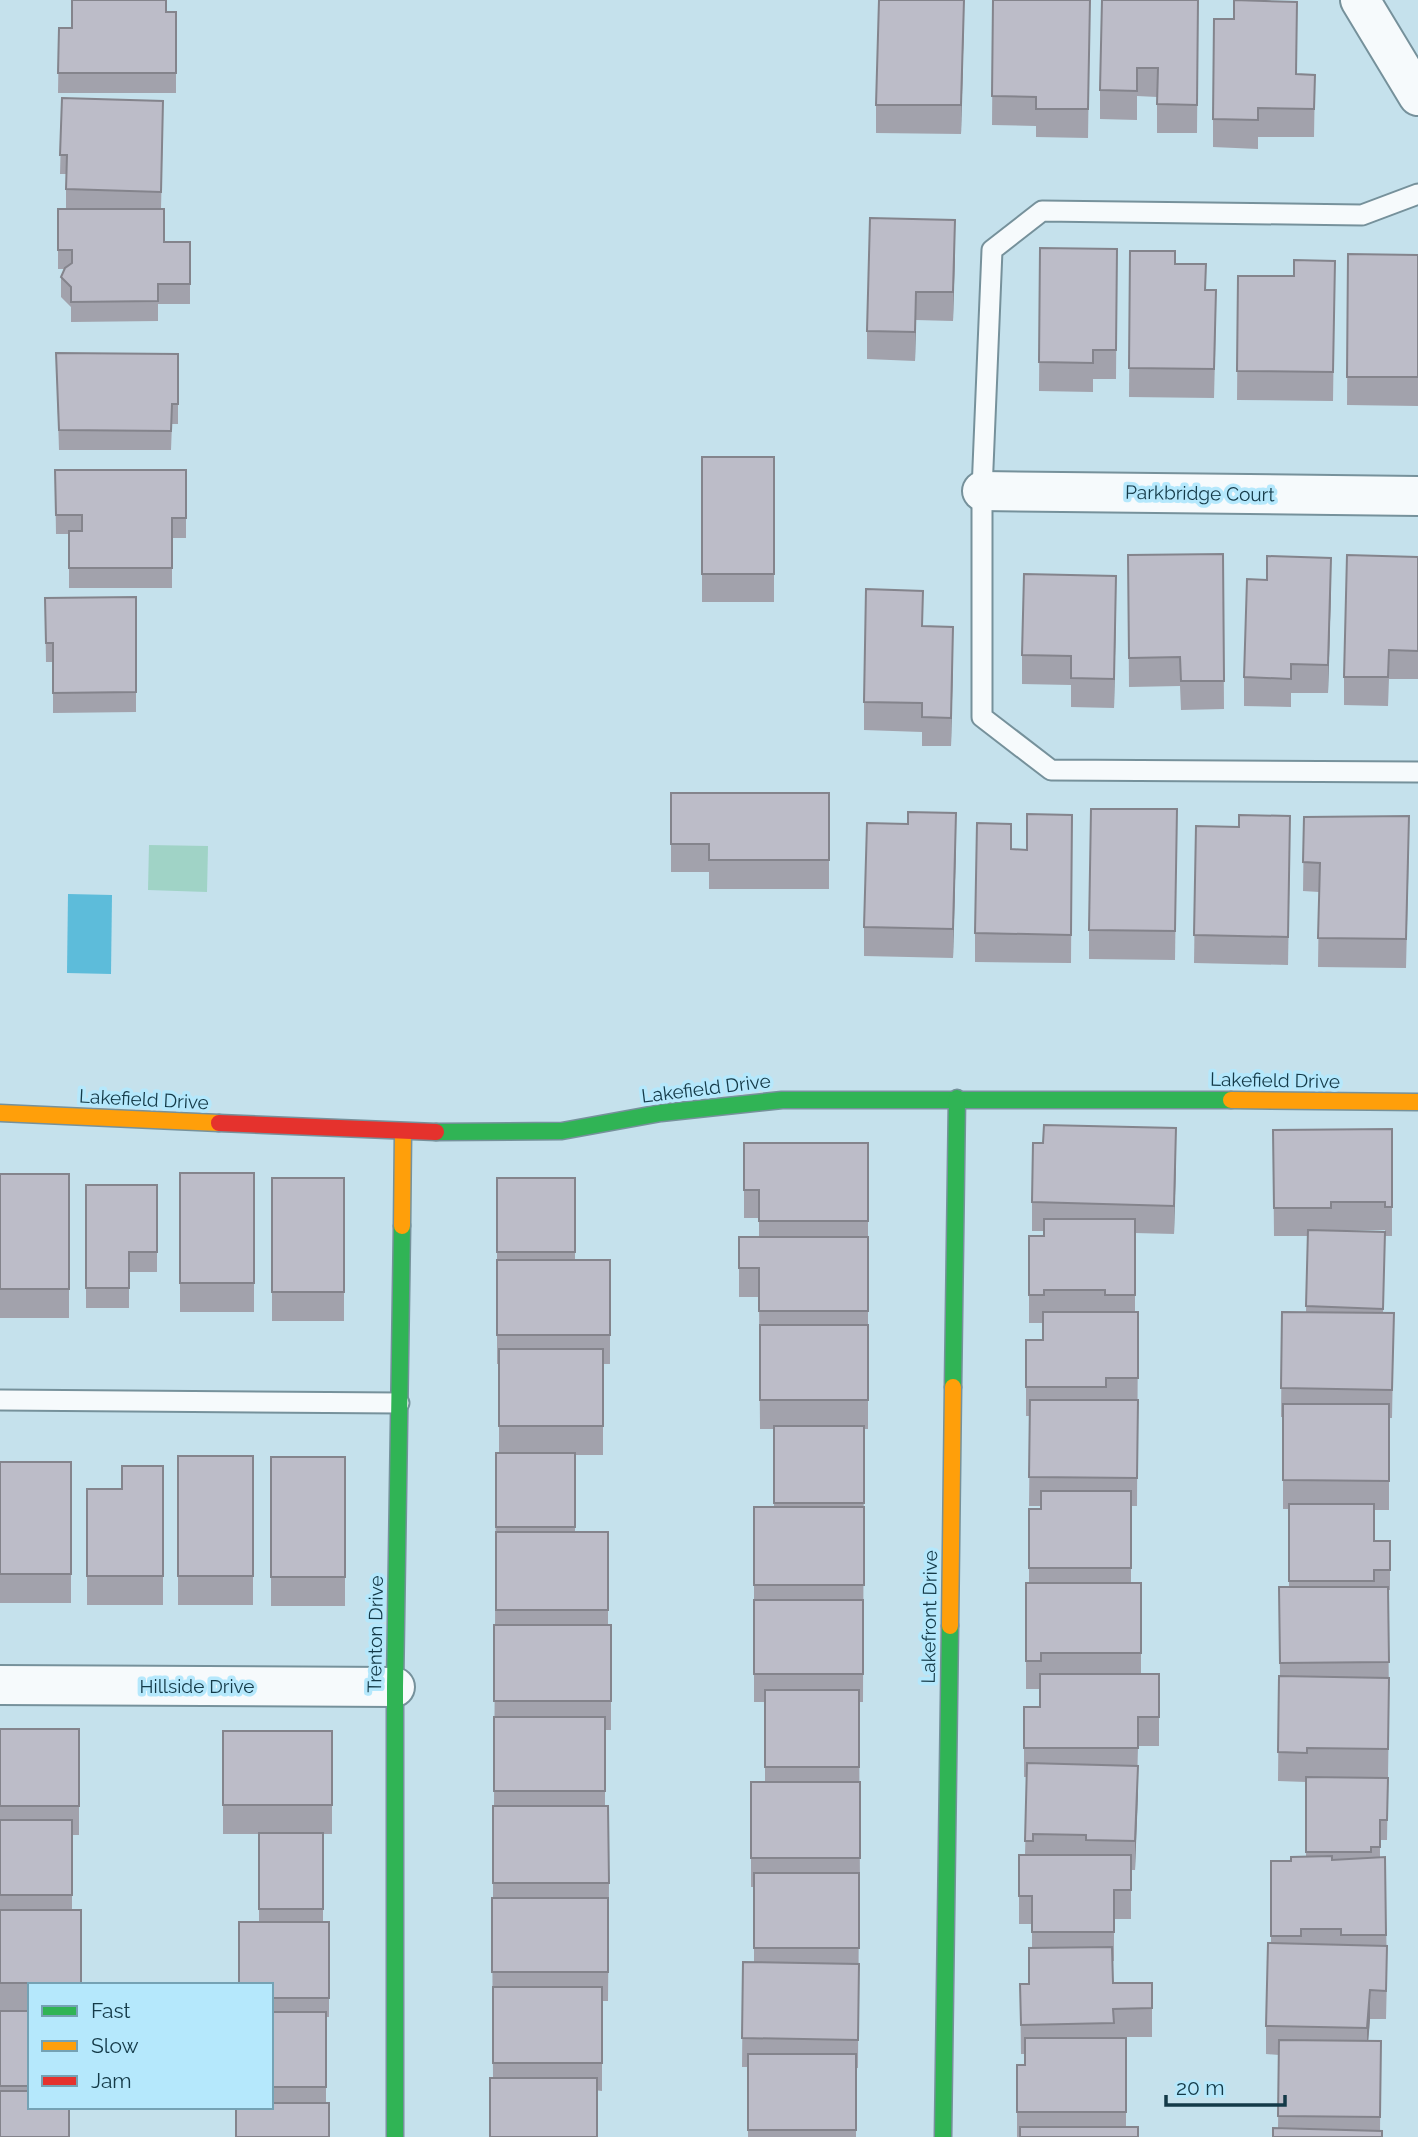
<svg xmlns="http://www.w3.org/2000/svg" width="1418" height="2137" font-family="Raleway,sans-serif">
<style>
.green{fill:#a0d3c6}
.water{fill:#5dbcda}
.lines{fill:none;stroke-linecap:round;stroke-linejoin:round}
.lane-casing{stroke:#76919b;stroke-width:23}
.street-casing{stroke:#76919b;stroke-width:42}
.fast-casing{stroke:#76919b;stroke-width:19}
.slow-casing{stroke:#76919b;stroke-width:19}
.jam-casing{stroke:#76919b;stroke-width:19}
.lane{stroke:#f6fafc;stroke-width:19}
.street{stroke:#f6fafc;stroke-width:38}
.fast{stroke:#30b455;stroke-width:16}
.slow{stroke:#ff9f0a;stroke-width:16}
.jam{stroke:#e5322d;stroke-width:16}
.wall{fill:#a2a2ac;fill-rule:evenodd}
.shaded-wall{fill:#84848c}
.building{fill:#bcbcc8;stroke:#84848c;stroke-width:2}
.labels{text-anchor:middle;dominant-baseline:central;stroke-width:7;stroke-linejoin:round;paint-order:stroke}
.street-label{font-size:19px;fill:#143a48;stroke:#b5e8fc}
</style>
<rect width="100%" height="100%" fill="#c5e1ec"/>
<!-- green -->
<polygon class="green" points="149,845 208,846 207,892 148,890"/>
<!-- water -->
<polygon class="water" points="68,894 112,895 111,974 67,973"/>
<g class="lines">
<!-- lane casing -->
<g class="lane-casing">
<g id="lane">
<polyline points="1418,194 1362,215 1042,211 992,250 982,491 982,717 1051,770 1418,772"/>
<polyline points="0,1400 399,1403"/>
</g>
</g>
<!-- street casing -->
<g class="street-casing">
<g id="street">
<polyline points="1360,0 1418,96"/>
<polyline points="982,491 1418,496"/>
<polyline points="0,1685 395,1687"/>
</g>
</g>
<!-- fast casing -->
<g class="fast-casing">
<g id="fast">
<polyline points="436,1132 562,1131 661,1113 782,1100 1231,1100"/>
<polyline points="953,1387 957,1098"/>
<polyline points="395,2137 395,1687 402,1226"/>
<polyline points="943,2137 950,1626"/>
</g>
</g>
<!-- slow casing -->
<g class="slow-casing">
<g id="slow">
<polyline points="1231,1100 1418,1102"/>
<polyline points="0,1113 219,1123"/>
<polyline points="402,1226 403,1132"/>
<polyline points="950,1626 953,1387"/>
</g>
</g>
<!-- jam casing -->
<g class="jam-casing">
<polyline id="jam" points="219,1123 436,1132"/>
</g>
<!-- lane -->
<use href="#lane" class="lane"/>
<!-- street -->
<use href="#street" class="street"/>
<!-- fast -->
<use href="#fast" class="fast"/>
<!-- slow -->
<use href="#slow" class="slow"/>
<!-- jam -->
<use href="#jam" class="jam"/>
</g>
<!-- wall -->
<g class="wall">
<polygon points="993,0 1090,0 1088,138 1036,137 1036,126 992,125"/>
<polygon points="1198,0 1197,133 1157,133 1157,97 1137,96 1137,120 1100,119 1100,90"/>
<polygon points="166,12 176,12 176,93 58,93 59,28 72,28"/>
<polygon points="964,15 961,134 876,133 876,105"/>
<polygon points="1296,74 1315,75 1314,137 1258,137 1258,149 1213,147 1213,119"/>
<polygon points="62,98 163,120 161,209 164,242 190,242 190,304 158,304 158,321 71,322 71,307 61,297 61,277 64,269 58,269 58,209 87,209 66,209 66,174 60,174"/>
<polygon points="955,248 953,321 916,320 915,361 867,359 867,331"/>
<polygon points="1040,248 1117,249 1116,379 1093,379 1093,392 1039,391"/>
<polygon points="1130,251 1175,264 1206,290 1216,318 1214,398 1129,397"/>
<polygon points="1348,254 1418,255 1418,406 1347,405"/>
<polygon points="1335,261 1333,401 1237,400 1238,276 1294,276"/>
<polygon points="56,353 178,354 178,424 172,424 171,450 59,450"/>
<rect x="702" y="457" width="72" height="145"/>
<polygon points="55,470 186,470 186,538 172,538 172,588 69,588 69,534 56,534"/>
<polygon points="1223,554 1224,709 1181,710 1180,686 1129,687 1128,555"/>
<polygon points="1418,557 1418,679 1389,679 1388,706 1344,705 1344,677"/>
<polygon points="1331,586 1328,693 1291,693 1291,707 1244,706 1244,677"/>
<polygon points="136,597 136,712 53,713 53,662 46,662 45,598"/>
<polygon points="1116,605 1114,708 1071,707 1071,685 1022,684 1022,655"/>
<polygon points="923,626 953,656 951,746 922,746 922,732 864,730 864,702"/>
<polygon points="671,793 829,793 829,889 709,889 709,872 671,872"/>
<polygon points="1177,809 1175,960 1089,959 1089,930"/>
<polygon points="1072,815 1071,963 975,962 975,933 1011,849 1027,850"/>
<polygon points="1304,817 1409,845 1406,968 1318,967 1319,892 1303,891"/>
<polygon points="1196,826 1290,845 1288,965 1194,963"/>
<polygon points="956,842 953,958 864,956 864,927"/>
<path d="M1392 1129V1236H1385L1383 1313H1394L1392 1418H1389V1510H1374V1541H1390V1590H1388L1389 1707 1388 1778 1307 1776 1388 1778 1387 1840H1380V1857H1385L1387 1975 1386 2019H1370L1368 2041H1381L1380 2131 1278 2128 1279 2055 1266 2054V2026L1271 1943V1861H1291L1306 1856V1782L1278 1781 1279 1676H1280L1279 1587H1289V1509H1283V1417H1281L1282 1312H1306L1308 1236H1274L1273 1130ZM1385 1230V1232L1331 1231Z"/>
<polygon points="744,1143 868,1143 868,1429 864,1429 863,1702 859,1702 860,1887 859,1887 858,2068 856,2068 856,2137 748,2137 748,2067 742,2067 743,1962 754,1962 754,1887 751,1887 751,1782 765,1782 765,1702 754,1702 754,1507 774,1507 774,1429 760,1429 759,1297 739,1297 739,1237 759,1237 759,1218 744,1218"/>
<polygon points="1176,1157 1174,1234 1135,1233 1135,1312 1138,1312 1137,1506 1131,1506 1131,1583 1141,1583 1141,1674 1159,1674 1159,1746 1138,1746 1135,1870 1131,1870 1131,1919 1114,1919 1114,1961 1112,1961 1113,1983 1152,1983 1152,2037 1114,2037 1126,2038 1126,2127 1138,2137 1017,2137 1017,2065 1025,2065 1025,2054 1021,2054 1020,1984 1029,1984 1032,1948 1032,1924 1019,1924 1019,1855 1025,1855 1027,1777 1024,1777 1024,1707 1040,1707 1040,1689 1026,1689 1026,1583 1029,1583 1029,1509 1041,1509 1041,1506 1029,1506 1030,1416 1026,1416 1026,1340 1043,1340 1043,1323 1029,1323 1029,1236 1044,1236 1044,1231 1032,1231 1032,1202"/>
<rect x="180" y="1173" width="74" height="139"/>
<rect x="0" y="1174" width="69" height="144"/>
<rect x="272" y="1178" width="72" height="143"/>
<polygon points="497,1178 575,1178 575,1260 610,1260 610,1364 603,1364 603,1455 575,1455 575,1532 608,1532 608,1625 611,1625 611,1730 605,1730 605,1806 609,1883 608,2001 602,2001 602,2091 493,2078 492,1898 493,1898 493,1806 494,1806 496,1453 499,1453 499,1364 497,1364"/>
<polygon points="86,1185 157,1185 157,1272 129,1272 129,1308 86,1308"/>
<rect x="178" y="1456" width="75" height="149"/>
<rect x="271" y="1457" width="74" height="149"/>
<rect x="0" y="1462" width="71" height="141"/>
<polygon points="163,1466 163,1605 87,1605 87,1489 122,1489"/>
<polygon points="0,1729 79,1729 79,1835 72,1835 72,1910 81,1910 81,1985 30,1985 30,2107 0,2137"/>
<polygon points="223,1731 332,1731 332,1834 323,1834 323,1922 329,1922 329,2017 326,2017 326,2103 271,2107 271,1985 259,1922 259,1834 223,1834"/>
</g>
<!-- shaded-wall -->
<g class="shaded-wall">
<polygon points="964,0 964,15 961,134 961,105"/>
<polygon points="955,220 955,248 953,321 953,292"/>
<polygon points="916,292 916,320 915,361 915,332"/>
<polygon points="1331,558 1331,586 1328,693 1328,665"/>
<polygon points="1116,576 1116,605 1114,708 1114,679"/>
<polygon points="953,627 953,656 951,746 951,718"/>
<polygon points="956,813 956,842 953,958 953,929"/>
<polygon points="1176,1128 1176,1157 1174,1234 1174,1206"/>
<polygon points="1138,1766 1138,1794 1135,1870 1135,1841"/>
<polygon points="1370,1990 1370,2019 1367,2057 1367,2028"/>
</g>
<!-- building -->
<g class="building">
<polygon points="72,0 166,0 166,12 176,12 176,73 58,73 59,28 72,28"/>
<polygon points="879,0 964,0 961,105 876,105"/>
<polygon points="993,0 1090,0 1088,109 1036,109 1036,97 992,96"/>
<polygon points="1102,0 1198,0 1197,105 1157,104 1158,68 1137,68 1137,91 1100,90"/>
<polygon points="1234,0 1297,2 1296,74 1315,75 1314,109 1258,108 1258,120 1213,119 1214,19 1234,19"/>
<polygon points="62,98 163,101 161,192 66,189 67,155 60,155"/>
<polygon points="58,209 164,209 164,242 190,242 190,284 158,284 158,301 71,302 71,287 61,277 65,268 72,263 72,250 58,250"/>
<polygon points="870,218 955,220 953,292 916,292 915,332 867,331"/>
<polygon points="1040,248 1117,249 1116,350 1093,350 1093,363 1039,362"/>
<polygon points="1130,251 1175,251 1175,264 1206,264 1205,290 1216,290 1214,369 1129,368"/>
<polygon points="1348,254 1418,255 1418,377 1347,377"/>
<polygon points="1294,260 1335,261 1333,372 1237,371 1238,276 1294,276"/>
<polygon points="56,353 178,354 178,404 172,404 171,431 59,430"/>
<rect x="702" y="457" width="72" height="117"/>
<polygon points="55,470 186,470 186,518 172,518 172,568 69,568 69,531 82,531 82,515 56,515"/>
<polygon points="1223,554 1224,681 1181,681 1180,657 1129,658 1128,555"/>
<polygon points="1347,555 1418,557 1418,651 1389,650 1388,677 1344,677"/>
<polygon points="1267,556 1331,558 1328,665 1291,664 1291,679 1244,677 1247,579 1267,580"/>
<polygon points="1024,574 1116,576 1114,679 1071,678 1071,656 1022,655"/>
<polygon points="866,589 923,591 922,626 953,627 951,718 922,717 922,703 864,702"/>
<polygon points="136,597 136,692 53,693 53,643 46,643 45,598"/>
<polygon points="671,793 829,793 829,860 709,860 709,844 671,844"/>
<polygon points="1091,809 1177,809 1175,931 1089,930"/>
<polygon points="908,812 956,813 953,929 864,927 867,823 908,824"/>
<polygon points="1027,814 1072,815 1071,935 975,933 977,823 1011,824 1011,849 1027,850"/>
<polygon points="1239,815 1290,816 1288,937 1194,935 1196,826 1239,827"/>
<polygon points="1409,816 1406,939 1318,938 1320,863 1303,862 1304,817"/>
<polygon points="1044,1125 1176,1128 1174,1206 1032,1202 1033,1143 1043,1143"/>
<polygon points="1392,1129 1392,1207 1385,1207 1385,1202 1331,1202 1331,1208 1274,1208 1273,1130"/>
<polygon points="744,1143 868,1143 868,1221 759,1221 759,1190 744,1190"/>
<rect x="180" y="1173" width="74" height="110"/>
<rect x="0" y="1174" width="69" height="115"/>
<rect x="272" y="1178" width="72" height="114"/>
<rect x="497" y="1178" width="78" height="74"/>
<polygon points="86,1185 157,1185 157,1252 129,1252 129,1288 86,1288"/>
<polygon points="1044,1219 1135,1219 1135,1295 1105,1295 1105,1290 1044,1290 1044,1295 1029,1295 1029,1236 1044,1236"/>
<polygon points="1308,1230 1385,1232 1383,1309 1306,1306"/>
<polygon points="739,1237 868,1237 868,1311 759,1311 759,1268 739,1268"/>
<rect x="497" y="1260" width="113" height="75"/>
<polygon points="1043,1312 1138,1312 1138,1378 1106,1378 1106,1387 1026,1387 1026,1340 1043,1340"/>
<polygon points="1282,1312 1394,1313 1392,1390 1281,1388"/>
<rect x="760" y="1325" width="108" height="75"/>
<rect x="499" y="1349" width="104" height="77"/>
<polygon points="1030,1400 1138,1400 1137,1478 1029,1477"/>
<polygon points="1283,1404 1389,1404 1389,1481 1283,1480"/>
<rect x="774" y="1426" width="90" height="77"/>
<rect x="496" y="1453" width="79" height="74"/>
<rect x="178" y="1456" width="75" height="120"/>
<rect x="271" y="1457" width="74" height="120"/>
<rect x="0" y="1462" width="71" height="112"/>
<polygon points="122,1466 163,1466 163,1576 87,1576 87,1489 122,1489"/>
<polygon points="1041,1491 1131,1491 1131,1568 1029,1568 1029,1509 1041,1509"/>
<polygon points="1289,1504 1374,1504 1374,1541 1390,1541 1390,1570 1374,1570 1374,1581 1289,1581"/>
<rect x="754" y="1507" width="110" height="78"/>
<rect x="496" y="1532" width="112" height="78"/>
<polygon points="1026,1583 1141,1583 1141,1653 1041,1653 1041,1661 1026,1661"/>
<polygon points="1279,1587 1388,1587 1389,1662 1280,1663"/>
<rect x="754" y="1600" width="109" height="74"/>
<rect x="494" y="1625" width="117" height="76"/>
<polygon points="1040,1674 1159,1674 1159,1717 1138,1717 1138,1748 1024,1748 1024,1707 1040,1707"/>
<polygon points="1279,1676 1389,1678 1388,1749 1307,1748 1307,1753 1278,1752"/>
<rect x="765" y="1690" width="94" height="77"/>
<rect x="494" y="1717" width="111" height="74"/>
<rect x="0" y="1729" width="79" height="77"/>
<rect x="223" y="1731" width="109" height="74"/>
<polygon points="1027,1763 1138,1766 1135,1841 1086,1840 1086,1835 1033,1834 1033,1841 1025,1841"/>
<polygon points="1306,1777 1388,1778 1387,1820 1380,1820 1380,1847 1371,1847 1371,1852 1306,1852"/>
<rect x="751" y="1782" width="109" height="76"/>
<polygon points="493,1806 608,1806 609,1883 493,1883"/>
<rect x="0" y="1820" width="72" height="75"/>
<rect x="259" y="1833" width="64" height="76"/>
<polygon points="1019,1855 1131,1855 1131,1890 1114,1890 1114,1932 1032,1932 1032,1896 1019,1896"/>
<polygon points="1332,1856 1332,1860 1385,1857 1386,1935 1341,1935 1341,1929 1301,1929 1301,1936 1271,1936 1271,1861 1291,1861 1291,1857"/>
<rect x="754" y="1873" width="105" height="75"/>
<rect x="492" y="1898" width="116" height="74"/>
<rect x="0" y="1910" width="81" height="73"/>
<polygon points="239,1922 329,1922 329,1998 271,1998 271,1985 239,1985"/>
<polygon points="1268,1943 1387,1946 1386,1991 1370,1990 1367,2028 1266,2026"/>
<polygon points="1112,1947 1113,1983 1152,1983 1152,2008 1113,2009 1114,2023 1021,2025 1020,1984 1029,1984 1029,1948"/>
<polygon points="743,1962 859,1964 858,2040 742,2038"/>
<rect x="493" y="1987" width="109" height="76"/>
<rect x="0" y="2011" width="30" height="75"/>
<rect x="271" y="2012" width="55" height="75"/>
<polygon points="1025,2038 1126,2038 1126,2112 1017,2112 1017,2065 1025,2065"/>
<polygon points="1279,2040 1381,2041 1380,2117 1278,2116"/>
<rect x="748" y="2054" width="108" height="76"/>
<rect x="490" y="2078" width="107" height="59"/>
<polygon points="0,2091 30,2091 30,2107 69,2107 69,2137 0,2137"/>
<polygon points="271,2103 329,2103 329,2137 236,2137 236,2107 271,2107"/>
<rect x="1020" y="2127" width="118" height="10"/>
<polygon points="1273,2128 1382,2131 1382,2137 1273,2137"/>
</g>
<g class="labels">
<!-- street labels -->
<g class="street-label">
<text transform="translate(1200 493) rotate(1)">Parkbridge Court</text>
<text transform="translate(1275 1080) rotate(1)">Lakefield Drive</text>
<text transform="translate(706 1088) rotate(-7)">Lakefield Drive</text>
<text transform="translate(144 1099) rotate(3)">Lakefield Drive</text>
<text transform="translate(929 1617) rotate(-89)">Lakefront Drive</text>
<text transform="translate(375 1634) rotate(-89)">Trenton Drive</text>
<text x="197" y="1686">Hillside Drive</text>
</g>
</g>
<!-- legend -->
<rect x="28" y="1983" width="245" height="126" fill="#b5e8fc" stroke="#75a2b4" stroke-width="2"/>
<rect x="42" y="2006" width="35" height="10" fill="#30b455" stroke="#75a2b4" stroke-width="2"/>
<text x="91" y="2018" font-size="21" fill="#143a48">Fast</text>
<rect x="42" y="2041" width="35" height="10" fill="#ff9f0a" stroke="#75a2b4" stroke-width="2"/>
<text x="91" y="2053" font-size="21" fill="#143a48">Slow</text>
<rect x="42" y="2076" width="35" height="10" fill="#e5322d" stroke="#75a2b4" stroke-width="2"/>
<text x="91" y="2088" font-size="21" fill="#143a48">Jam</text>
<!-- scale -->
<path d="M1166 2095v10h119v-10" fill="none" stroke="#143a48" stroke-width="3.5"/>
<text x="1176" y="2095" font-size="21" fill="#143a48" stroke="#b5e8fc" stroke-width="5" paint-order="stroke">20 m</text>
</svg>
